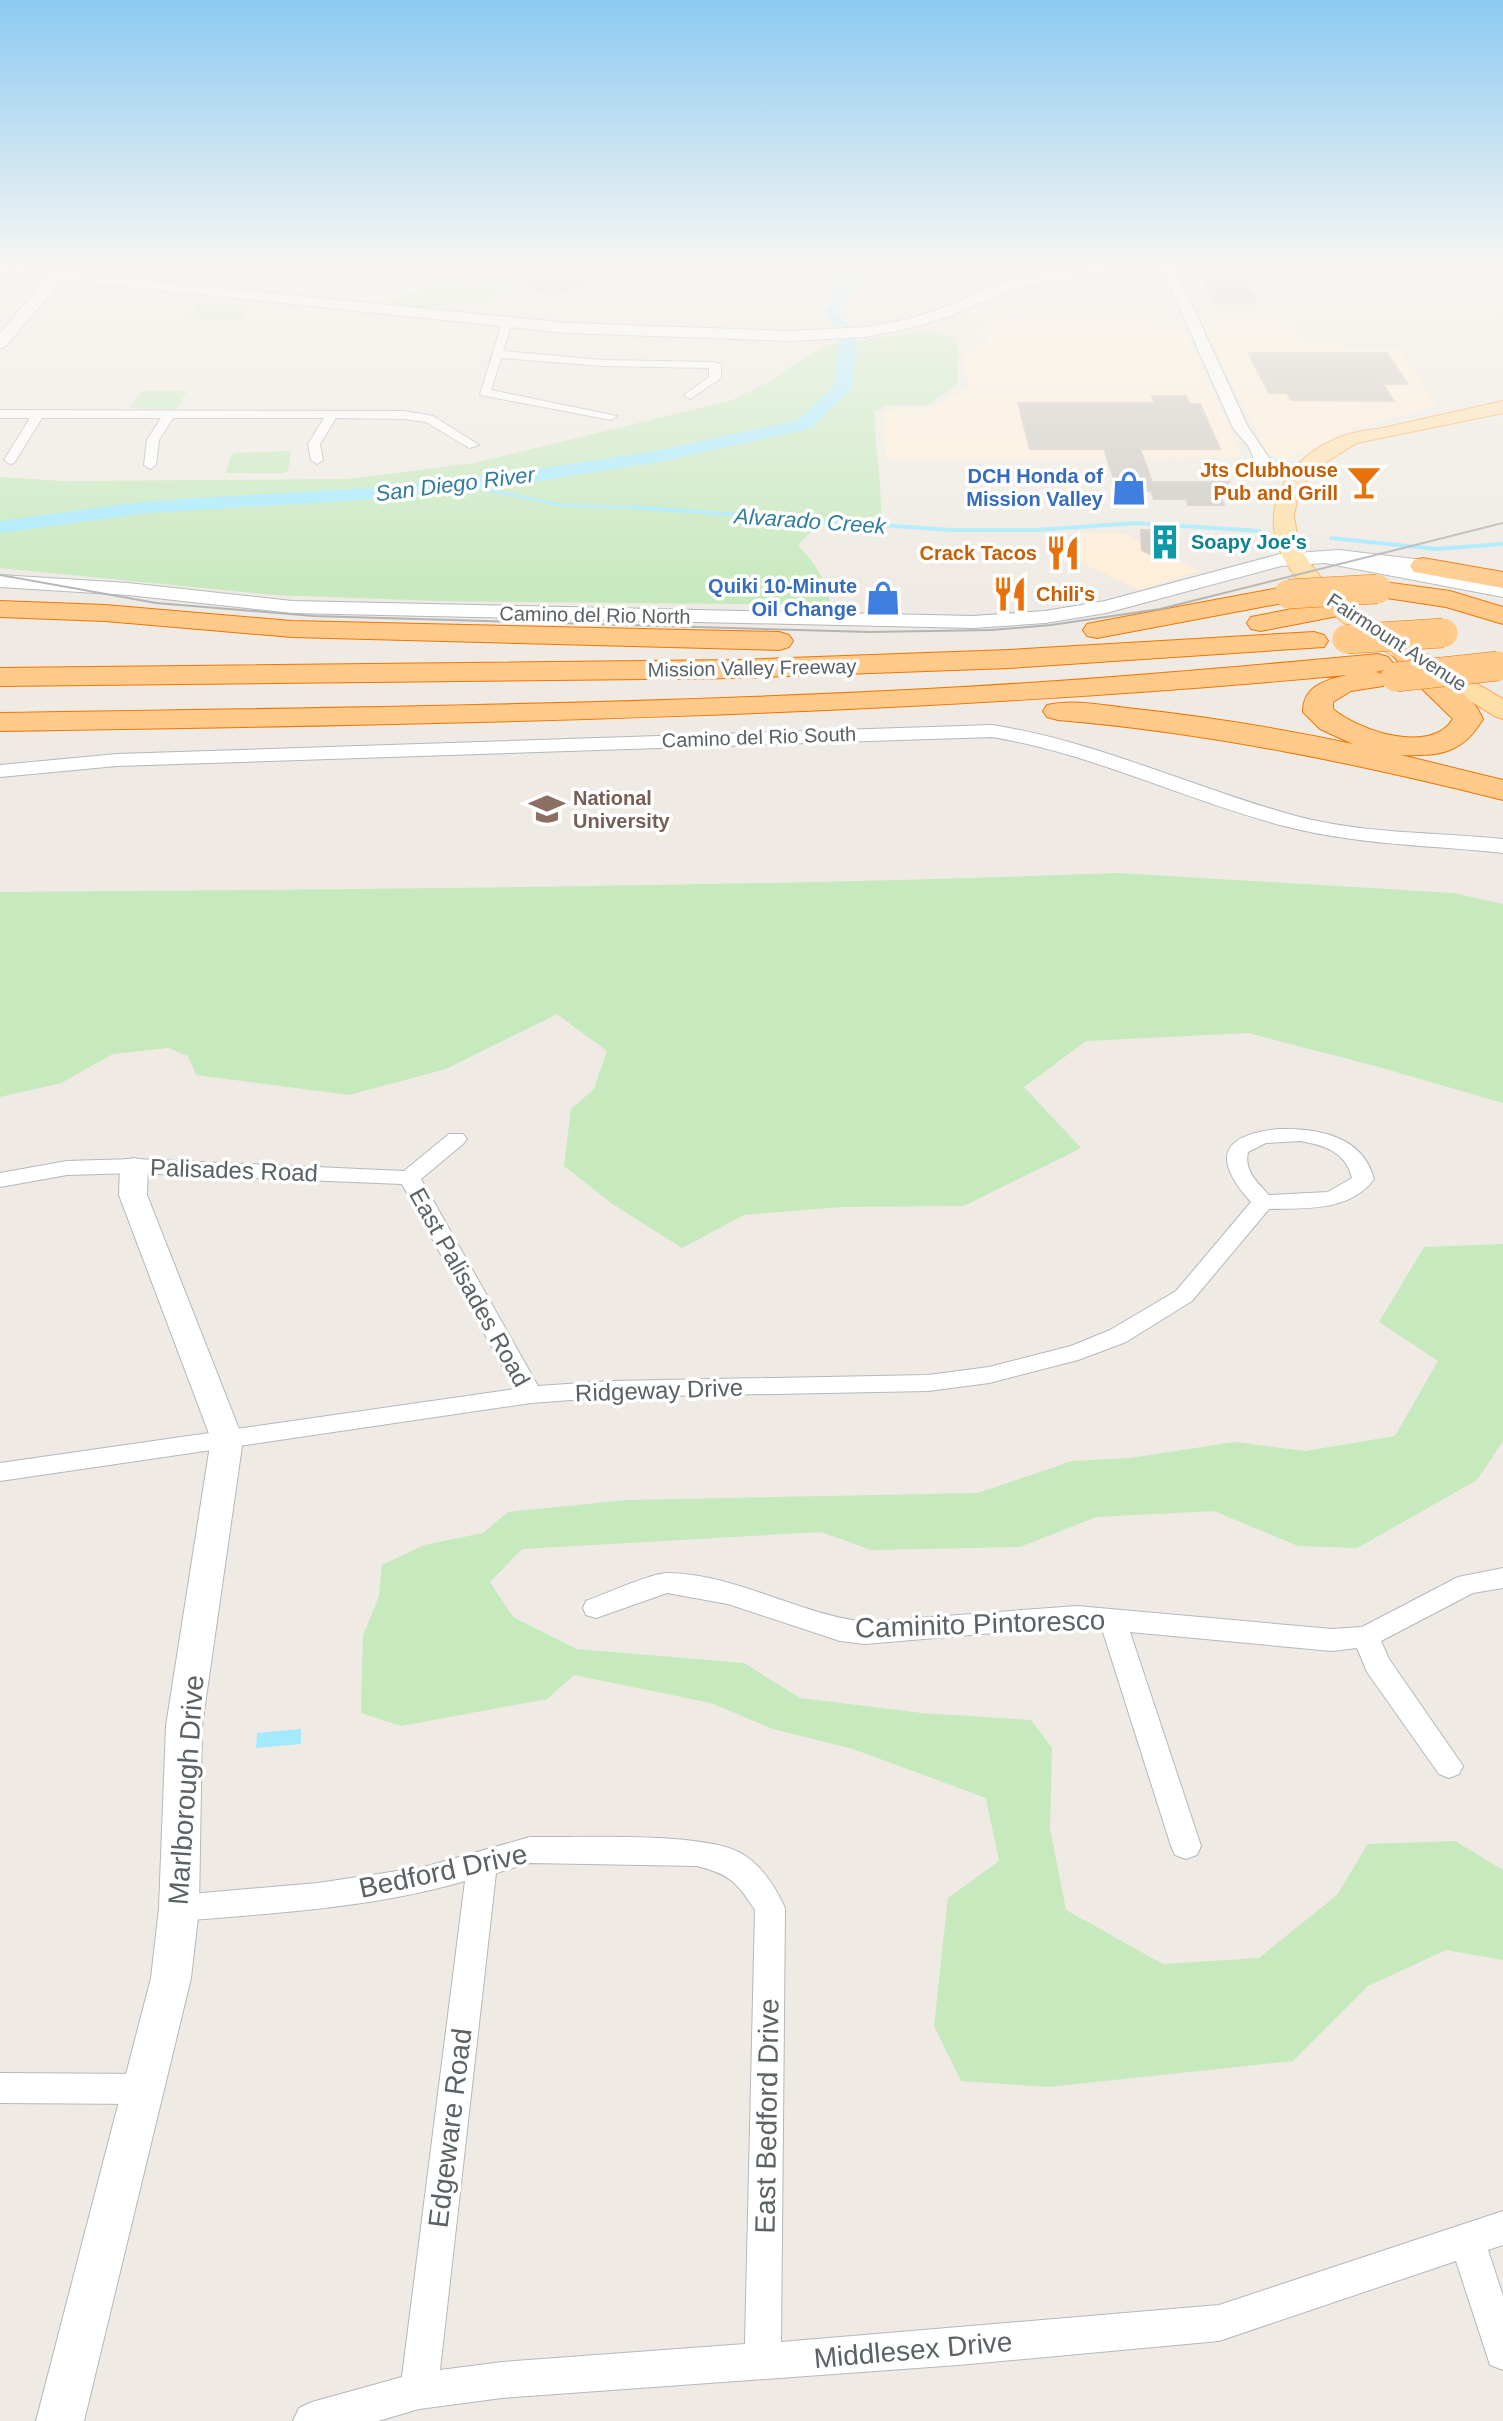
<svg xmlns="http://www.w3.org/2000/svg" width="1503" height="2421" font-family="Helvetica,sans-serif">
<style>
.commercial{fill:#ffeed8}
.green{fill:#c6e9bd}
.water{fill:#a3eaff}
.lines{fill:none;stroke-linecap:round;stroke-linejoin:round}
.stream-far1{stroke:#a3eaff;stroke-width:3}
.stream{stroke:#a3eaff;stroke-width:4}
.river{fill:#a3eaff;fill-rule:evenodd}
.building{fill:#ccc7c2;stroke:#d5cac1;stroke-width:2}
.minor-casing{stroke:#b4b8bc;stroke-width:2}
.tertiary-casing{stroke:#b4b8bc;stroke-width:2}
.secondary-casing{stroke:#b2b9bc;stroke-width:2}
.primary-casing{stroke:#fea94e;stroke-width:2}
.motorway-casing{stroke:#f27500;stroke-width:2}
.minor{fill:#fff;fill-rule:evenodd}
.tertiary{fill:#fff;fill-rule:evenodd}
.secondary{fill:#fff;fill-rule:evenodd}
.primary{fill:#ffdfa8;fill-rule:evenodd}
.motorway{fill:#ffca8a;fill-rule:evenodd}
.tram{stroke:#b3b4b5;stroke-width:2}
.motorway-bridge-casing{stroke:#f27500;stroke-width:30;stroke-linecap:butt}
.motorway-bridge{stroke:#ffca8a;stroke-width:29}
.labels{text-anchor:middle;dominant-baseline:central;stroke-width:7;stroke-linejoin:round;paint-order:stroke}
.far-food-label{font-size:20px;font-weight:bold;fill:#c56008;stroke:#fff;text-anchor:end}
.far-shop-label{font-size:20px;font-weight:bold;fill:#366cbe;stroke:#fff;text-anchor:end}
.far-culture-label{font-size:20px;font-weight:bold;fill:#0d838f;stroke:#fff;text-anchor:start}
.far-street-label{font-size:20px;fill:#5b6265;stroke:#fff}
.far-education-label{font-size:20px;font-weight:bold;fill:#785e54;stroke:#fff;text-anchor:start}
.far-water-label{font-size:22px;font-style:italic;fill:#307c9f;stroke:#fff}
.street-label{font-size:24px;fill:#5b6265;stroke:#fff}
.near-street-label{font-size:28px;fill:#5b6265;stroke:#fff}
</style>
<rect width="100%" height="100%" fill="#efeae3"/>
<!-- commercial -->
<g class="commercial">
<polygon points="1198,315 1285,316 1303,342 1341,342 1345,349 1399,349 1437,406 1351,429 1291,459 1279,458 1266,452"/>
<polygon points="986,320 1180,321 1241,453 1239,458 886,459 883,413 897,409 931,409 969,387 963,354 987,343 986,337 977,329 986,328"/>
<polygon points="1072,533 1123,533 1199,571 1140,590 1082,563"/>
</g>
<!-- green -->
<g class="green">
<polygon points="496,282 502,284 485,289 503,285 515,289 497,291 490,299 421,309 390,307 401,295 450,283 477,287"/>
<polygon points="199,305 245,304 249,305 240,319 235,320 189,318"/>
<path d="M932 331 954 337C961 353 955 367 958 384L928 405 886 406 875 411C874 447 882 480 881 515 853 520 815 520 798 546 813 559 829 584 830 605L441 601 274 595 0 568V477L62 481 348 479 474 463 732 400 770 381 825 345Z"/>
<polygon points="142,391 187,391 176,409 130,408"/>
<polygon points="286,451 291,453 288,471 283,473 226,473 231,455 236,453"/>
<path d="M1118 873 1453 893 1503 904V1103L1379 1067 1248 1033 1086 1041 1024 1087 1081 1148 964 1206 841 1207 744 1215 682 1248 614 1205 564 1166 571 1109 594 1089 607 1051 557 1014 446 1069 349 1095 196 1075 188 1056 168 1048 113 1054 61 1083 0 1097V892C373 889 745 887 1118 873Z"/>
<polygon points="1503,1244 1503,1441 1477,1480 1357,1548 1298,1546 1214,1511 1096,1517 1020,1547 871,1550 821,1532 522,1549 490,1582 513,1617 577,1649 744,1663 800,1698 922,1713 1031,1720 1052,1748 1050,1829 1066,1910 1163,1964 1259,1958 1337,1895 1368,1844 1455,1841 1503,1870 1503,1960 1446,1950 1368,1986 1293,2061 1048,2087 961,2081 934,2026 948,1898 999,1861 986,1798 853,1749 773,1729 711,1703 574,1675 547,1699 401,1726 361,1713 363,1636 379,1596 382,1565 424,1545 483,1533 508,1512 628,1500 978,1493 1072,1461 1130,1458 1235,1442 1305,1451 1395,1436 1438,1361 1379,1322 1424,1247"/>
</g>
<!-- water -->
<g class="water">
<path d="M836 266H889C876 272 840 301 837 314L850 326H835L824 312 833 300V289L827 283Z"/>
<polygon points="301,1729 301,1744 256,1748 257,1733"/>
</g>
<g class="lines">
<!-- stream-far1 -->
<polyline class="stream-far1" points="458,484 562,505 665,509"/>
<!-- stream -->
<g class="stream">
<polyline points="630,507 951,530 1036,530 1136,523 1260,531"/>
<polyline points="1331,538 1436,549 1503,544"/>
</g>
<!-- river -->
<polygon class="river" points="848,334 857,339 852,388 811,428 804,430 660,462 531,482 365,500 148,513 0,533 0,521 148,501 365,488 531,470 660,450 798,420 834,386 839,339"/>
</g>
<!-- building -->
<g class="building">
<polygon points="574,269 606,278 552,295 520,284"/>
<polygon points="1244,281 1258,304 1215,304 1203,282"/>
<polygon points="1248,353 1387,353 1408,384 1383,384 1394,401 1291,400 1287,393 1269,393"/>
<polygon points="1152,396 1186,396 1189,404 1200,404 1220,449 1140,449 1152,482 1229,482 1218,492 1224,505 1188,505 1186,499 1154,499 1151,491 1118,491 1104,449 1030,449 1018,403 1155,403"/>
<polygon points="1141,530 1159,530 1166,553 1152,555 1142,550"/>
</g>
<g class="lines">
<!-- minor casing -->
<g class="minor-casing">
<g id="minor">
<polygon points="507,320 512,323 503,351 603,360 715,362 721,365 721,378 690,399 684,395 709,377 709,368 603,366 501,358 491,390 617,416 611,420 480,395 502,323"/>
<polygon points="0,410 404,411 433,416 479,445 469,448 426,422 404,419 336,418 320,444 323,460 317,464 311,460 308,444 324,418 173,418 159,440 156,465 150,469 144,465 147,440 161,418 42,418 14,463 10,464 4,460 30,418 0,418"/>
<path d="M1279 1129C1318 1128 1363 1136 1374 1179 1350 1212 1305 1208 1269 1209L1192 1301 1126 1342 1078 1360 989 1383 928 1391 611 1397 531 1403 0 1481V1463L515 1389 402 1184 134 1173 67 1175 0 1187V1173L67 1161 134 1159 404 1171 449 1134H463L467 1139 463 1144 421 1179 538 1386 611 1381 928 1375 989 1367 1071 1346 1110 1330 1176 1291 1251 1202C1212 1159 1220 1135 1279 1129ZM1300 1141C1324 1145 1346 1152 1352 1178L1328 1192 1269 1195C1257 1182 1244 1171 1248 1152L1266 1143Z"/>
<path d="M1503 1568V1588L1473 1593 1381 1641 1389 1659 1463 1766 1459 1774 1449 1778 1439 1774 1367 1672 1357 1648 1332 1651 1130 1632 1201 1846 1197 1855 1186 1859 1175 1855 1171 1846 1102 1629 1077 1626 865 1644 840 1641 728 1604 667 1593 596 1618 586 1615 583 1608 586 1601C605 1594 651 1573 668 1573 736 1574 798 1614 865 1622L1077 1606 1332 1629 1362 1627 1458 1577Z"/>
<path d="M530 1837C577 1838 709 1831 744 1855 763 1867 776 1888 785 1908L781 2342 1219 2305 1503 2211V2245L1488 2250 1503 2296V2370L1490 2365 1456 2261 1219 2341 958 2365 502 2398 419 2409 378 2421H293L299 2408 312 2402 402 2377 465 1881C372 1908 275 1913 179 1921L168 1917 164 1908 168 1899 179 1895 318 1883 424 1867ZM530 1863 697 1866C729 1874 737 1882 755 1910L745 2344 502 2362 440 2370 496 1873Z"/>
<polygon points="0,2073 142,2074 154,2078 158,2089 154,2100 142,2104 0,2103"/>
</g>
</g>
<!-- tertiary casing -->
<g class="tertiary-casing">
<g id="tertiary">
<polygon points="1161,266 1174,266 1248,427 1270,459 1304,474 1306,477 1304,480 1292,480 1255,462 1249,447 1233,428"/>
<polygon points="1320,552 1503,587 1503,597 1314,561 1311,557 1314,553"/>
<path d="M992 725C1100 742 1193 788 1296 816 1363 834 1435 832 1503 839V853C1430 845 1356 845 1284 826 1185 800 1094 754 992 737L117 766 0 777V765L117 754Z"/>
<polygon points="134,1158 144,1160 148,1166 147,1195 243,1439 202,1726 199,1908 191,1978 84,2421 36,2421 151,1978 159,1908 166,1726 211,1439 119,1195 120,1166 124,1160"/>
</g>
</g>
<!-- secondary casing -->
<g class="secondary-casing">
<g id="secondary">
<polygon points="0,266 568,323 790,331 866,327 908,319 938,310 1005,281 1058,270 1104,267 1503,267 1503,277 1104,277 1058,280 1014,288 950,316 911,328 866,337 790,341 568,333 62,280 6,346 0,348 0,333 47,278 0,274"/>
<polygon points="1339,550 1423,560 1433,566 1423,572 1339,562 1281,566 1106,613 1045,623 973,628 292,613 128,595 0,587 0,575 128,583 292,601 973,616 1045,611 1105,601 1280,554"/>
</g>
</g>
<!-- primary casing -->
<g class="primary-casing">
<path id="primary" d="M1503 401V413L1357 443 1325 463 1307 480 1298 496 1294 515 1297 535 1304 555 1328 587 1346 603 1387 631 1503 699V719L1494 716C1429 671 1221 586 1286 480 1305 449 1343 431 1378 429Z"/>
</g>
<!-- motorway casing -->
<g class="motorway-casing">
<g id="motorway">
<polygon points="1423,558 1503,572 1503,588 1414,572 1410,566 1414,560"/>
<polygon points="1377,581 1450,591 1503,607 1503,624 1446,607 1367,595 1363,589 1367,583"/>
<polygon points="1289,586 1299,588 1303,594 1299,600 1097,638 1087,636 1083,630 1087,624 1097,622"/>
<polygon points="1338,600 1348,602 1352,608 1348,614 1261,631 1251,629 1247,623 1251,617"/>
<polygon points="0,601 105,605 292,621 779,632 789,635 793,641 789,647 779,650 292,637 105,621 0,617"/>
<polygon points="1314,632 1324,635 1328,641 1324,647 1009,668 738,678 0,686 0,668 738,660 1009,650"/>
<path d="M1405 644 1415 647 1476 706 1483 719C1462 754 1440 756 1401 755L1503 780V800C1355 763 1210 733 1058 720L1047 717 1043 711 1047 705C1072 699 1102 705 1127 708 1203 716 1278 728 1353 744L1320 729 1303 712C1303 686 1325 680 1347 675 899 717 450 724 0 731V713C321 708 643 705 963 687 1102 679 1240 667 1378 654L1388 657 1393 663 1388 669 1376 672 1383 674 1388 680 1383 686 1351 691 1333 702V709C1359 731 1431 755 1453 719L1417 684 1391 653 1395 647Z"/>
</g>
</g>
<!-- minor -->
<use href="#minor" class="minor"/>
<!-- tertiary -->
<use href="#tertiary" class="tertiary"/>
<!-- secondary -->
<use href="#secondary" class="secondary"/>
<!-- primary -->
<use href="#primary" class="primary"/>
<!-- motorway -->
<use href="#motorway" class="motorway"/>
<!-- tram -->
<polyline class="tram" points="0,575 156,603 314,616 870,632 991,630 1051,625 1160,609 1503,523"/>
<!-- motorway-bridge casing -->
<g class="motorway-bridge-casing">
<g id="motorway-bridge">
<polyline points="1289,594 1377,589"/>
<polyline points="1347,639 1443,633"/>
<polyline points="1396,677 1498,666"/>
</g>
</g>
<!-- motorway-bridge -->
<use href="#motorway-bridge" class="motorway-bridge"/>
</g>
<!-- sky -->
<linearGradient id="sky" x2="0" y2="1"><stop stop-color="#8ccaf1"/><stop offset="0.44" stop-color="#f8f6f2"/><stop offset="1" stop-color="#f8f6f2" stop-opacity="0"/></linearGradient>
<rect width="1503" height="605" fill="url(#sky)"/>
<!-- icons -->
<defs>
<g id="bar-bare" transform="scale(2.76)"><path d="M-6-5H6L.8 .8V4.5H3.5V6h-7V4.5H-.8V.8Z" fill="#e8710a" stroke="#fff" stroke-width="2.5" paint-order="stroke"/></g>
<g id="shop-bare" transform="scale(2.76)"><path d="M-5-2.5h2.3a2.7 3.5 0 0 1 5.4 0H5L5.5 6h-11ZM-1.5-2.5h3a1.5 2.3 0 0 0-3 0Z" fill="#3f7fe0" stroke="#fff" stroke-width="2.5" paint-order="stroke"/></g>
<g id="building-bare" transform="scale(2.76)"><path d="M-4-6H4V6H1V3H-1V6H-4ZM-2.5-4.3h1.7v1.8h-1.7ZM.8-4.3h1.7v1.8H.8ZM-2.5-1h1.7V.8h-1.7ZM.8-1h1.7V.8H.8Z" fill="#0f9aa8" stroke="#fff" stroke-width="2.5" paint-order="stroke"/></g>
<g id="restaurant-bare" transform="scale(2.76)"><path d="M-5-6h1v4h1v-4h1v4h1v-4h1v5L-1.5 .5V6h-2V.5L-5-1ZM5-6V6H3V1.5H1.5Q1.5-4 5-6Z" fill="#e8710a" stroke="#fff" stroke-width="2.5" paint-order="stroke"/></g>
<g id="school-bare" transform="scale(2.76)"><path d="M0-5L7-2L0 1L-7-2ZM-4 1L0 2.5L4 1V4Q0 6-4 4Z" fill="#8d6e63" stroke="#fff" stroke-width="2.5" paint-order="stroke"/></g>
</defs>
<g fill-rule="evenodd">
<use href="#bar-bare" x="1364" y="482"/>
<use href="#shop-bare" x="1129" y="488"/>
<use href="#building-bare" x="1165" y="542"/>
<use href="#restaurant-bare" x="1063" y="553"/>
<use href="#restaurant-bare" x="1010" y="594"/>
<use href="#shop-bare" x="883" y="598"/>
<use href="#school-bare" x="547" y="809"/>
</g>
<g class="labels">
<!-- far-food labels -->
<g class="far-food-label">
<text x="1338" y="470">Jts Clubhouse<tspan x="1338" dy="23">Pub and Grill</tspan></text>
<text x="1037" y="553">Crack Tacos</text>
<text x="1036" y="594" text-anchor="start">Chili's</text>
</g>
<!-- far-shop labels -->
<g class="far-shop-label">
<text x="1103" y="476">DCH Honda of<tspan x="1103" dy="23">Mission Valley</tspan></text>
<text x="857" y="586">Quiki 10-Minute<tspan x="857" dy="23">Oil Change</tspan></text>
</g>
<!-- far-culture labels -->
<g class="far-culture-label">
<text x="1191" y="542">Soapy Joe's</text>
</g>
<!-- far-street labels -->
<g class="far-street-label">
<text transform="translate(595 615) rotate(1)">Camino del Rio North</text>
<text transform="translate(1397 642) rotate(33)">Fairmount Avenue</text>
<text transform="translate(752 668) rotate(-1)">Mission Valley Freeway</text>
<text transform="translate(759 737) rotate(-2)">Camino del Rio South</text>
</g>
<!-- far-education labels -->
<g class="far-education-label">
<text x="573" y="798">National<tspan x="573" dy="23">University</tspan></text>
</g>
<!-- far-water labels -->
<g class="far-water-label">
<text transform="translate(455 484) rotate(-7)">San Diego River</text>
<text transform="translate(810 521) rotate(4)">Alvarado Creek</text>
</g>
<!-- street labels -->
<g class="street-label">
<text transform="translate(234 1170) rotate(2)">Palisades Road</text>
<text transform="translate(470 1287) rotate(61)">East Palisades Road</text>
<text transform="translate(659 1390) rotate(-2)">Ridgeway Drive</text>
</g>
<!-- near-street labels -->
<g class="near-street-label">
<text transform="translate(980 1624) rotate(-2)">Caminito Pintoresco</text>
<text transform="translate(186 1790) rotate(-86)">Marlborough Drive</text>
<text transform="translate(443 1871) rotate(-12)">Bedford Drive</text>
<text transform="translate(767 2116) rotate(-89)">East Bedford Drive</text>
<text transform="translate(450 2128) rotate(-83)">Edgeware Road</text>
<text transform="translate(913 2350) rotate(-5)">Middlesex Drive</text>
</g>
</g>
</svg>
